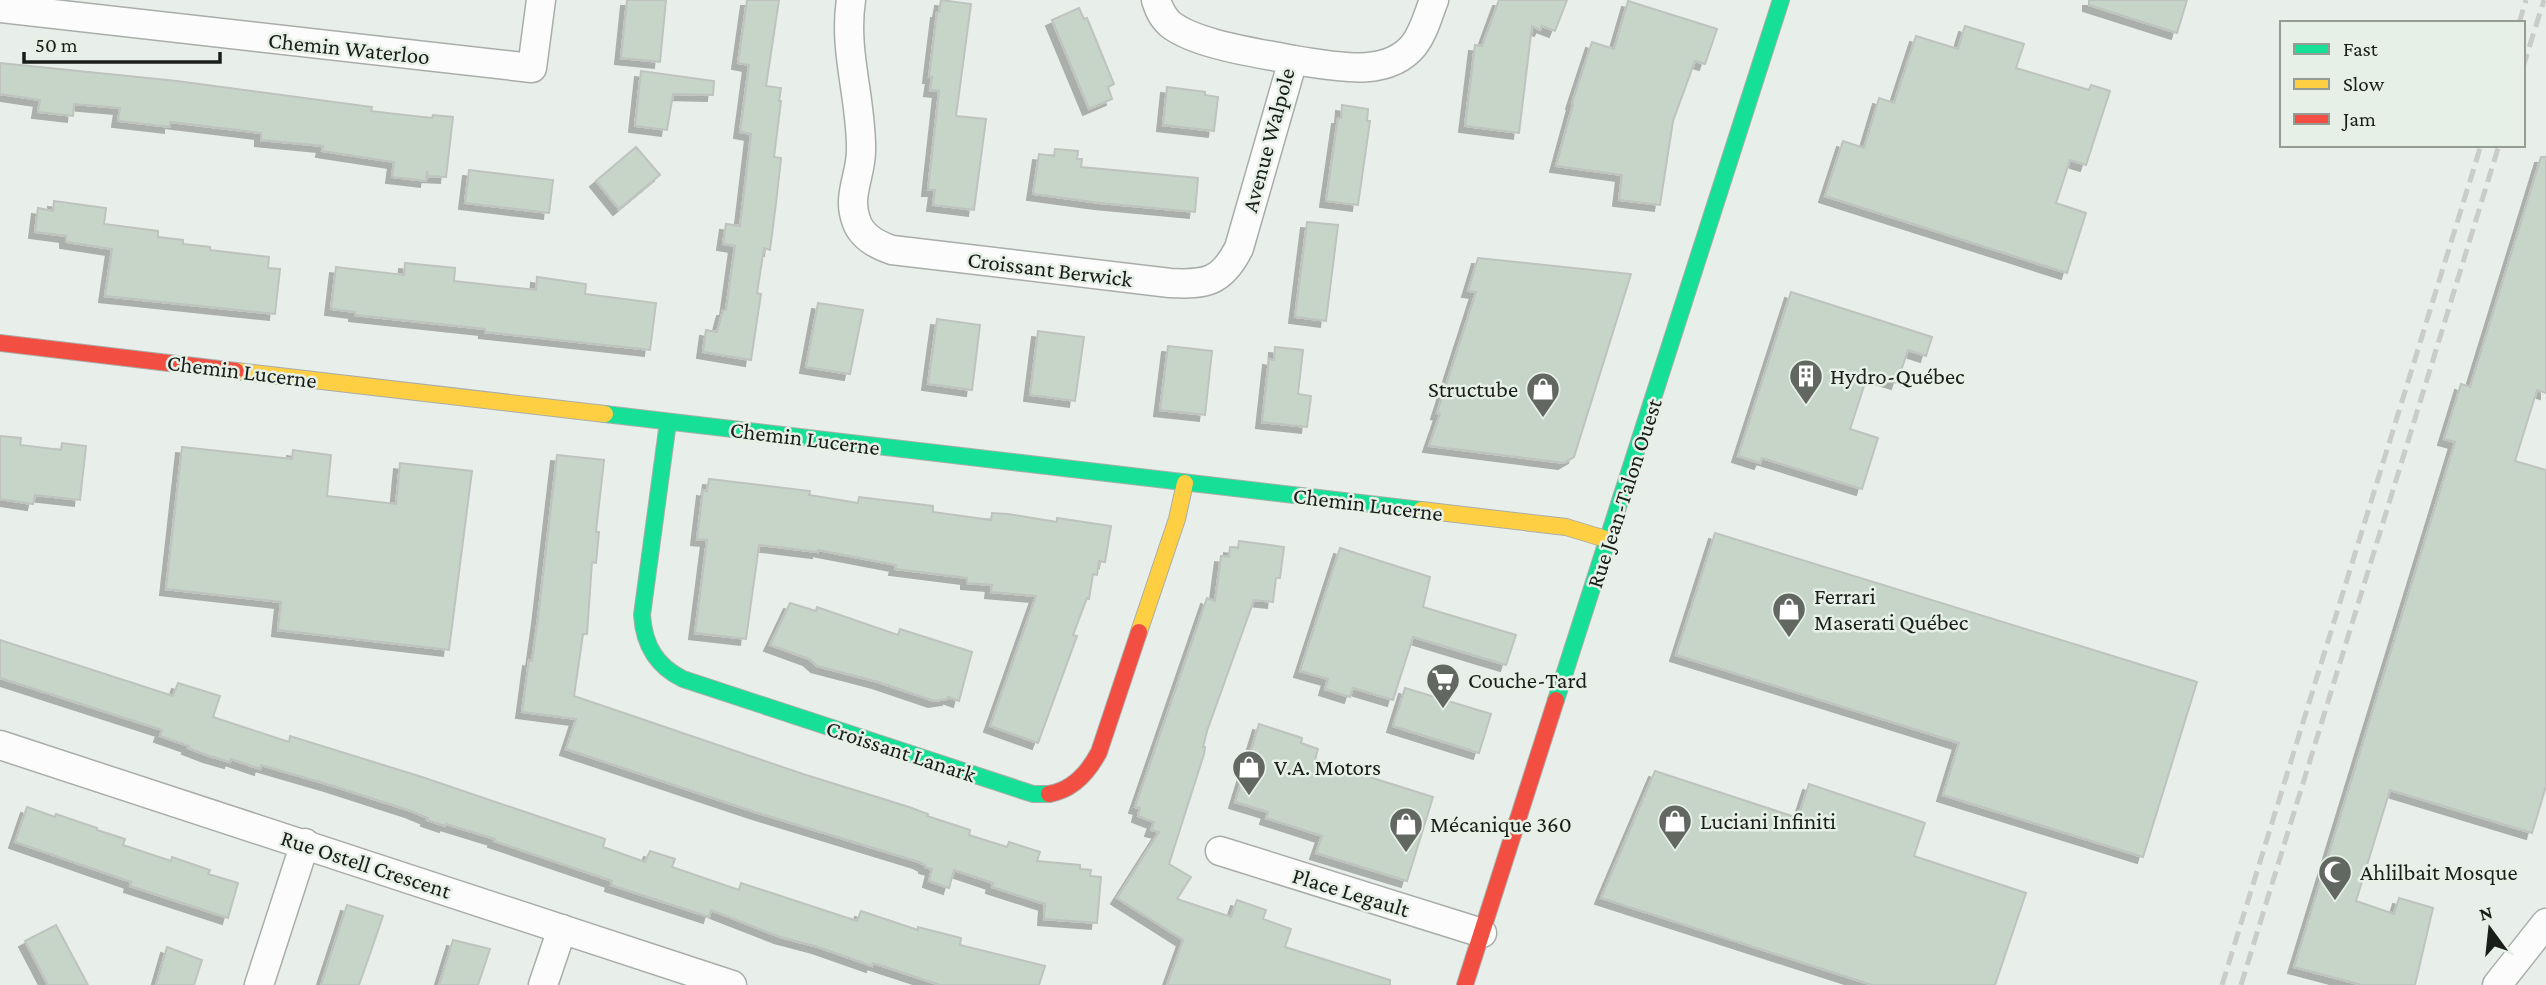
<svg xmlns="http://www.w3.org/2000/svg" width="2546" height="985" font-family="'Crimson Pro',serif">
<style>
.building{fill:#c6d5c8;stroke:#bec3bf;stroke-width:2;filter:url(#shadow)}
.lines{fill:none;stroke-linecap:round;stroke-linejoin:round}
.street-casing{stroke:#a9ada9;stroke-width:31}
.fast-casing{stroke:#a9ada9;stroke-width:18}
.slow-casing{stroke:#a9ada9;stroke-width:18}
.jam-casing{stroke:#a9ada9;stroke-width:18}
.street{stroke:#fcfcfc;stroke-width:28}
.fast{stroke:#16e098;stroke-width:16}
.slow{stroke:#ffcf43;stroke-width:16}
.jam{stroke:#f24e42;stroke-width:16}
.rail{stroke:#caccca;stroke-width:5;stroke-dasharray:14 7;stroke-linecap:butt}
.labels{text-anchor:middle;dominant-baseline:central;stroke-width:5;stroke-linejoin:round;paint-order:stroke}
.street-label{font-size:23px;fill:#1a1e1a;stroke:#e6f0e7}
.poi-label{font-size:23px;fill:#1a1e1a;stroke:#e6f0e7;text-anchor:start}
</style>
<defs>
<filter id="shadow"><feDropShadow dx="-6" dy="6" stdDeviation="0" flood-color="#0004"/></filter>
</defs>
<rect width="100%" height="100%" fill="#e8eee9"/>
<!-- building -->
<g class="building">
<polygon points="627,0 666,0 660,62 621,58"/>
<polygon points="747,0 779,0 766,86 781,88 779,101 781,101 774,157 781,158 776,203 770,250 764,248 757,293 761,294 751,360 703,352 706,330 717,332 723,310 726,310 735,246 723,244 726,224 740,226 751,134 740,132 749,65 738,63"/>
<polygon points="941,0 971,4 956,116 986,119 974,210 933,205 935,190 928,190 939,91 930,90 932,77 929,77 937,12 939,12"/>
<polygon points="1499,0 1567,0 1555,31 1542,26 1540,30 1532,26 1519,133 1465,126 1475,45 1482,46"/>
<polygon points="2089,0 2187,0 2177,33 2089,5"/>
<polygon points="1628,1 1717,29 1705,64 1695,61 1673,121 1660,205 1619,200 1622,175 1556,166 1573,104 1572,103 1592,42 1614,49"/>
<polygon points="1079,8 1084,19 1087,18 1114,84 1108,87 1112,99 1089,109 1052,20"/>
<polygon points="1965,26 2024,44 2016,68 2089,90 2091,85 2110,91 2086,165 2070,160 2056,203 2086,213 2067,273 1825,196 1843,141 1864,148 1879,98 1894,103 1916,36 1958,49"/>
<polygon points="0,63 177,81 372,107 371,111 387,113 432,118 433,115 453,117 446,177 428,176 427,171 426,181 392,177 394,162 322,151 323,146 261,140 261,133 170,122 170,127 118,121 120,108 74,104 73,116 38,112 40,100 0,94"/>
<polygon points="641,71 714,81 713,95 673,94 667,130 635,126"/>
<polygon points="1167,87 1205,92 1205,95 1218,97 1214,131 1163,125"/>
<polygon points="1342,105 1368,109 1367,121 1370,121 1358,205 1326,201 1338,118 1341,118"/>
<polygon points="636,147 660,175 619,209 596,181"/>
<polygon points="1055,149 1078,151 1077,159 1082,159 1081,167 1198,178 1195,212 1100,203 1033,194 1039,154 1054,156"/>
<polygon points="2541,157 2546,157 2546,393 2537,390 2515,461 2546,470 2546,786 2532,833 2390,790 2356,901 2394,914 2399,898 2433,908 2415,985 2362,985 2294,967 2455,442 2444,439 2461,384 2470,387"/>
<polygon points="469,170 553,180 549,213 465,203"/>
<polygon points="54,201 106,208 104,224 158,231 158,237 183,240 183,244 210,247 210,250 269,257 268,268 280,269 275,314 105,296 112,249 66,242 66,236 35,232 38,208 53,211"/>
<polygon points="1307,222 1338,225 1326,321 1295,317"/>
<polygon points="1478,258 1631,274 1574,457 1564,463 1429,446 1440,414 1437,413 1476,292 1468,291"/>
<polygon points="405,263 455,268 454,281 536,290 537,277 586,284 585,294 656,303 650,350 485,332 485,329 355,315 355,312 331,309 336,267 404,275"/>
<polygon points="1791,292 1932,337 1926,356 1908,350 1897,383 1868,374 1850,429 1878,438 1862,489 1762,458 1760,463 1738,456"/>
<polygon points="818,303 863,310 850,374 806,367"/>
<polygon points="937,319 980,325 972,390 928,384"/>
<polygon points="1038,331 1084,337 1075,401 1030,395"/>
<polygon points="1168,346 1212,351 1205,415 1160,410"/>
<polygon points="1275,347 1303,350 1298,394 1311,396 1307,427 1262,422 1269,359 1274,360"/>
<polygon points="0,436 21,438 20,445 61,450 62,443 86,446 80,500 35,495 33,504 0,499"/>
<polygon points="182,447 292,459 293,450 331,455 327,496 396,504 400,463 472,471 449,650 278,630 281,602 166,589"/>
<polygon points="557,455 604,460 596,532 599,532 596,563 592,562 587,634 583,634 574,696 803,774 909,807 928,814 927,816 970,830 969,835 1007,847 1009,842 1040,852 1037,861 1080,865 1080,869 1091,870 1090,876 1101,877 1097,923 1044,919 1045,904 992,887 993,883 954,870 949,888 929,881 932,869 925,867 925,865 919,862 755,812 566,749 576,719 522,712 529,660 532,661 538,618"/>
<polygon points="709,479 810,491 809,495 858,503 859,497 933,506 933,512 991,520 992,513 1008,514 1057,522 1057,518 1111,526 1105,562 1099,561 1097,575 1093,574 1089,599 1087,598 1073,635 1077,636 1038,743 990,726 1036,596 991,592 992,585 967,583 967,578 895,569 896,565 818,550 818,552 759,545 746,639 695,633 707,540 697,539 703,490 707,491"/>
<polygon points="1715,533 2197,682 2143,857 1943,795 1959,743 1676,655"/>
<polygon points="1239,541 1284,547 1280,578 1276,578 1273,602 1254,600 1207,731 1203,747 1205,747 1204,754 1169,864 1191,877 1177,899 1231,917 1237,900 1266,910 1263,919 1291,929 1285,947 1390,980 1390,985 1167,985 1183,940 1117,898 1159,832 1151,830 1154,822 1138,816 1140,808 1135,807 1207,598 1215,601 1221,556 1229,557 1230,547 1238,548"/>
<polygon points="1340,548 1430,577 1423,607 1516,635 1506,665 1413,637 1393,700 1353,688 1350,697 1325,689 1328,679 1300,671"/>
<polygon points="790,603 816,611 817,607 898,635 900,629 972,652 959,701 948,697 948,699 934,701 878,682 817,666 809,659 770,645"/>
<polygon points="0,640 173,696 178,683 220,696 213,717 289,742 290,736 422,777 605,839 603,847 645,862 650,851 675,859 672,867 739,890 741,883 857,921 861,911 918,930 918,927 961,938 960,945 1045,966 1039,985 940,985 873,963 872,966 818,947 780,937 711,910 709,917 611,885 612,881 494,841 495,839 446,824 445,826 427,820 428,818 411,811 330,785 261,765 260,769 231,759 230,762 209,756 188,748 189,746 160,736 162,730 0,678"/>
<polygon points="1405,688 1491,714 1479,753 1393,726"/>
<polygon points="1259,724 1302,738 1301,743 1318,749 1315,760 1433,797 1407,881 1316,853 1322,836 1266,818 1268,812 1235,802"/>
<polygon points="1655,771 1798,818 1809,784 1925,823 1914,856 2026,893 1995,985 1872,985 1601,898"/>
<polygon points="27,807 55,817 56,814 97,828 97,830 125,839 123,845 171,861 172,857 210,870 208,874 238,883 228,918 130,886 131,882 15,842"/>
<polygon points="347,905 383,916 371,951 359,985 321,985"/>
<polygon points="56,925 88,985 48,985 25,941"/>
<polygon points="453,940 490,949 478,985 439,985"/>
<polygon points="167,947 202,960 194,985 156,985"/>
</g>
<g class="lines">
<!-- street casing -->
<g class="street-casing">
<g id="street">
<path d="M851 0C843 51 862 100 861 151 861 175 847 196 856 220 861 237 877 245 892 250L1170 283C1206 285 1222 282 1239 248L1293 60C1260 53 1196 45 1170 24 1162 17 1159 9 1156 0"/>
<polyline points="0,8 532,68 541,0"/>
<path d="M1293 60C1331 65 1386 80 1414 45 1424 32 1428 15 1434 0"/>
<polyline points="0,745 732,985"/>
<polyline points="1220,851 1482,933"/>
<polyline points="259,985 305,843"/>
<polyline points="543,985 562,929"/>
<polyline points="2497,985 2546,923"/>
</g>
</g>
<!-- fast casing -->
<g class="fast-casing">
<g id="fast">
<polyline points="605,414 1421,510"/>
<path d="M668 422 642 615C644 645 656 666 683 679L1033 794H1049"/>
<polyline points="1556,700 1781,0"/>
</g>
</g>
<!-- slow casing -->
<g class="slow-casing">
<g id="slow">
<polyline points="236,371 605,414"/>
<polyline points="1421,510 1566,527 1609,540"/>
<polyline points="1139,632 1177,519 1185,483"/>
</g>
</g>
<!-- jam casing -->
<g class="jam-casing">
<g id="jam">
<polyline points="0,343 236,371"/>
<path d="M1049 794C1073 790 1088 773 1099 752L1139 632"/>
<polyline points="1465,985 1556,700"/>
</g>
</g>
<!-- street -->
<use href="#street" class="street"/>
<!-- fast -->
<use href="#fast" class="fast"/>
<!-- slow -->
<use href="#slow" class="slow"/>
<!-- jam -->
<use href="#jam" class="jam"/>
<!-- rail -->
<g class="rail">
<polyline points="2519,23 2526,0"/>
<polyline points="2523,67 2544,0"/>
<polyline points="2222,985 2481,145"/>
<polyline points="2241,985 2499,145"/>
</g>
</g>
<!-- icons -->
<defs>
<g id="building-pin" transform="scale(1.75)"><path d="M0 17L-7.5 6A9.5 9.5 0 1 1 7.5 6Z" fill="#626762" stroke="#e6f0e7"/><path d="M-4-6H4V6H1V3H-1V6H-4ZM-2.5-4.3h1.7v1.8h-1.7ZM.8-4.3h1.7v1.8H.8ZM-2.5-1h1.7V.8h-1.7ZM.8-1h1.7V.8H.8Z" fill="#fff"/></g>
<g id="shop-pin" transform="scale(1.75)"><path d="M0 17L-7.5 6A9.5 9.5 0 1 1 7.5 6Z" fill="#626762" stroke="#e6f0e7"/><path d="M-5-2.5h2.3a2.7 3.5 0 0 1 5.4 0H5L5.5 6h-11ZM-1.5-2.5h3a1.5 2.3 0 0 0-3 0Z" fill="#fff"/></g>
<g id="supermarket-pin" transform="scale(1.75)"><path d="M0 17L-7.5 6A9.5 9.5 0 1 1 7.5 6Z" fill="#626762" stroke="#e6f0e7"/><path d="M-6-5.5h2.5l.6 2H6L4.5 2H-2.5L-4.4-4H-6ZM-1.5 3.2a1.3 1.3 0 1 0 .1 0ZM3 3.2a1.3 1.3 0 1 0 .1 0Z" fill="#fff"/></g>
<g id="mosque-pin" transform="scale(1.75)"><path d="M0 17L-7.5 6A9.5 9.5 0 1 1 7.5 6Z" fill="#626762" stroke="#e6f0e7"/><path d="M3.5-4.9A6 6 0 1 0 3.5 4.9A5 5 0 1 1 3.5-4.9Z" fill="#fff"/></g>
</defs>
<g fill-rule="evenodd">
<use href="#building-pin" x="1806" y="376"/>
<use href="#shop-pin" x="1543" y="389"/>
<use href="#shop-pin" x="1789" y="609"/>
<use href="#supermarket-pin" x="1443" y="680"/>
<use href="#shop-pin" x="1249" y="767"/>
<use href="#shop-pin" x="1675" y="821"/>
<use href="#shop-pin" x="1406" y="824"/>
<use href="#mosque-pin" x="2335" y="872"/>
</g>
<g class="labels">
<!-- street labels -->
<g class="street-label">
<text transform="translate(349 48) rotate(6)">Chemin Waterloo</text>
<text transform="translate(1268 140) rotate(-75)">Avenue Walpole</text>
<text transform="translate(1050 269) rotate(7)">Croissant Berwick</text>
<text transform="translate(242 371) rotate(7)">Chemin Lucerne</text>
<text transform="translate(805 438) rotate(7)">Chemin Lucerne</text>
<text transform="translate(1624 493) rotate(-72)">Rue Jean-Talon Ouest</text>
<text transform="translate(1368 504) rotate(7)">Chemin Lucerne</text>
<text transform="translate(901 751) rotate(18)">Croissant Lanark</text>
<text transform="translate(366 864) rotate(18)">Rue Ostell Crescent</text>
<text transform="translate(1351 892) rotate(17)">Place Legault</text>
</g>
<!-- poi labels -->
<g class="poi-label">
<text x="1830" y="376">Hydro-Québec</text>
<text x="1518" y="389" text-anchor="end">Structube</text>
<text x="1814" y="596">Ferrari<tspan x="1814" dy="26">Maserati Québec</tspan></text>
<text x="1468" y="680">Couche-Tard</text>
<text x="1274" y="767">V.A. Motors</text>
<text x="1700" y="821">Luciani Infiniti</text>
<text x="1430" y="824">Mécanique 360</text>
<text x="2360" y="872">Ahlilbait Mosque</text>
</g>
</g>
<!-- legend -->
<rect x="2280" y="21" width="245" height="126" fill="#e6f0e7" stroke="#949c95" stroke-width="2"/>
<rect x="2294" y="44" width="35" height="10" fill="#16e098" stroke="#949c95" stroke-width="2"/>
<text x="2343" y="56" font-size="21" fill="#1a1e1a">Fast</text>
<rect x="2294" y="79" width="35" height="10" fill="#ffcf43" stroke="#949c95" stroke-width="2"/>
<text x="2343" y="91" font-size="21" fill="#1a1e1a">Slow</text>
<rect x="2294" y="114" width="35" height="10" fill="#f24e42" stroke="#949c95" stroke-width="2"/>
<text x="2343" y="126" font-size="21" fill="#1a1e1a">Jam</text>
<!-- north arrow -->
<g transform="translate(2490 929) rotate(345)" stroke="#e6f0e7" stroke-width="5" paint-order="stroke">
<path d="M0-5L12 26L0 18L-12 26Z" fill="#1a1e1a"/>
<text y="-10" font-size="19" font-weight="bold" text-anchor="middle" fill="#1a1e1a">N</text>
</g>
<!-- scale -->
<path d="M24 52v10h196v-10" fill="none" stroke="#1a1e1a" stroke-width="3.5"/>
<text x="35" y="52" font-size="21" fill="#1a1e1a" stroke="#e6f0e7" stroke-width="5" paint-order="stroke">50 m</text>
</svg>
